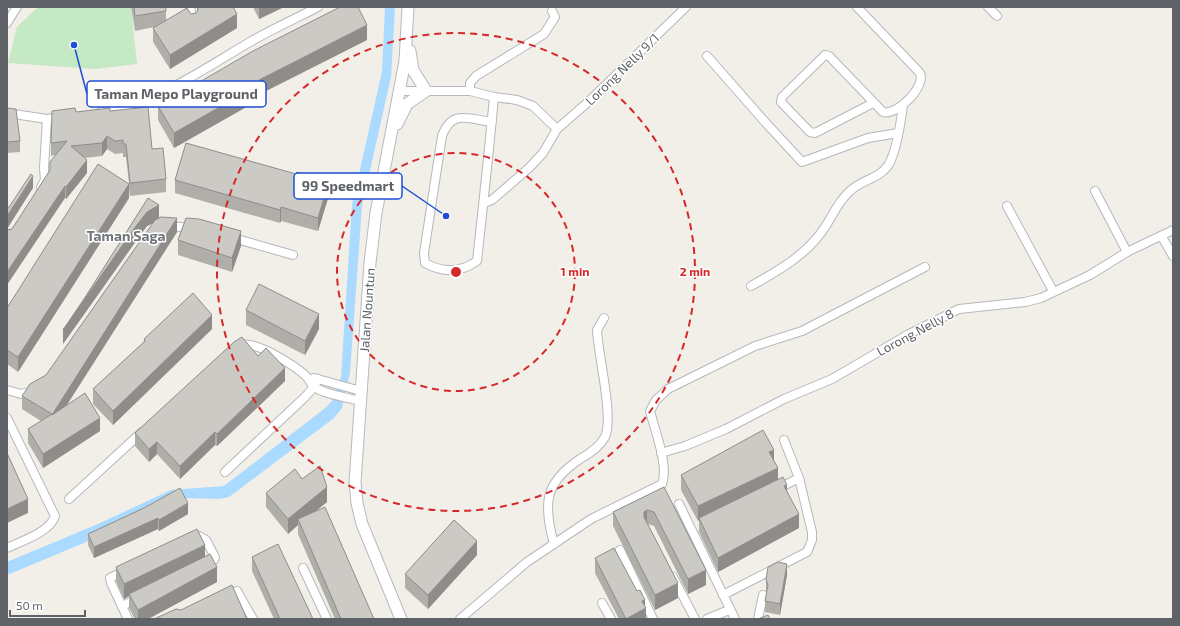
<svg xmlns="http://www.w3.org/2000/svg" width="1180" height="626" font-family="'Exo 2',sans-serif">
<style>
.green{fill:#c5e8c5}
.water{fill:#aadaff}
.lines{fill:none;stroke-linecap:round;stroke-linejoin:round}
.street-casing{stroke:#b5b8bc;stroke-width:10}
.secondary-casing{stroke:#b6babf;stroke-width:13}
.street{stroke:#fff;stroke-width:8}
.secondary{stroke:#fff;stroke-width:11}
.wall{fill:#afaea9}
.shaded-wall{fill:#8f8d8a}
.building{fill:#cccac5;stroke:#8f8d8a}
.ring{fill:none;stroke:#d62828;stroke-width:2;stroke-dasharray:7 5}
.labels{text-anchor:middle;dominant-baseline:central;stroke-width:3;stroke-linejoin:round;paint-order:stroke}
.street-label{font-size:13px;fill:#5f6368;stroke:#fff}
.neighbourhood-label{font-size:14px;font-weight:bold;fill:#70757a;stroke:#fff}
.centre{fill:#d62828;stroke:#fff;stroke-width:2}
.ring-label{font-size:12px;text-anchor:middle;font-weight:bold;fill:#d62828;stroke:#fff;stroke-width:3;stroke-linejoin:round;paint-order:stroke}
.leader{fill:none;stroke:#1d4ed8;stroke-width:1.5}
.callout-dot{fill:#1d4ed8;stroke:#fff;stroke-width:1.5}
.callout{fill:#fff;stroke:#1d4ed8;stroke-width:1.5}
.callout-label{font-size:14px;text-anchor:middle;font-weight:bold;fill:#5f6368}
</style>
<rect width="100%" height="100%" fill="#f1efe8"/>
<!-- green -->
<polygon class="green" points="38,7 131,7 137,64 95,69 8,63 17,27"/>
<!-- water -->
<polygon class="water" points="385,7 395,7 391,77 362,206 350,373 342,408 334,418 229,497 220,499 184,498 103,535 7,575 7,562 98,524 171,490 224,486 324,409 332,401 341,377 352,205 382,72"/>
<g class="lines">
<!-- street casing -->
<g class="street-casing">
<g id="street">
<polyline points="190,7 193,23"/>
<path d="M857 7 920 73C926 87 897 116 883 112L829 56 825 55 782 97 781 102 810 132 815 133 873 103"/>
<polyline points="988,7 997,16"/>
<polyline points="7,23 17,7"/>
<polyline points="707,56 766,123 802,162 868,138 898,133"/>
<polyline points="399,91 470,91 494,97 517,100 533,106 557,129"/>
<polyline points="470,91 470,83 476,76 544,34 555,17 552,11"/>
<path d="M101 112C157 103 202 70 250 42 272 29 295 19 318 7"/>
<polyline points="7,113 47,119 62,117"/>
<path d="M492 122C468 119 452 109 442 136L424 253 425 263C443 273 460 273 477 261 483 206 489 152 494 97"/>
<polyline points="41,187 45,180 44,168 47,119"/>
<polyline points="1095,191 1127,252"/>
<polyline points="484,203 492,200 529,168 543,153 557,129 587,103 686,7"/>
<polyline points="1007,206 1053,291"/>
<polyline points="168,226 194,228"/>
<polyline points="230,237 293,255"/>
<polyline points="1162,237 1173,256"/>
<path d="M751 286C778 271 808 254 825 227 833 215 838 202 849 192 860 180 880 179 889 164 896 151 901 121 903 105"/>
<path d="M239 346C253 338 295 366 306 376 309 379 311 384 313 386 322 394 349 398 361 401"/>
<polyline points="314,378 361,391"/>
<polyline points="7,390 21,394 33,391"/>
<path d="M7 418 55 516C50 532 22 541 7 548"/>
<polyline points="661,453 685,446 726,429 784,399 832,379 909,334 959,309 1025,302 1041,298 1090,275 1127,252 1173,230"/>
<polyline points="225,472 304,398 314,387 318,379"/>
<polyline points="777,489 799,478"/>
<polyline points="69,499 142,432"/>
<polyline points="679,504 735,619"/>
<polyline points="193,538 199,536 206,540 215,557 214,560 205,565"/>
<path d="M554 544C543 504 544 483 580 459 589 454 600 446 605 437 614 417 598 355 597 330L604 318"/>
<polyline points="620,550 653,619"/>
<polyline points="303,568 327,619"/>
<polyline points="126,570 110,578 111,583 128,619"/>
<polyline points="673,577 695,619"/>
<polyline points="723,595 807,552 812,540 812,532 799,478 784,440"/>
<polyline points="225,597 237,591 253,619"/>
<polyline points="602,603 611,619"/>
<polyline points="122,606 139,598"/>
<path d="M460 619 527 562 591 519 662 484C669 466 655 431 650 411L656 400 668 389 755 346 802 331 925 267"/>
<polyline points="707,619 729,610"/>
<polyline points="758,619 763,595"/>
</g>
</g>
<!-- secondary casing -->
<g class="secondary-casing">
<g id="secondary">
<polyline points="397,124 407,104 426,91 413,70 410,51"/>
<polyline points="401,619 362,524 357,503 355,482 370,263 376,213 405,61 408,7"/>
</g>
</g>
<!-- street -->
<use href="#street" class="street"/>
<!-- secondary -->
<use href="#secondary" class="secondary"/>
</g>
<!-- wall -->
<g class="wall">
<polygon points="131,7 166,7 166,20 191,14 196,13 197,12 197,7 233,7 237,28 170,69 153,42 153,28 154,27 135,31"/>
<polygon points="253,7 284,7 259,19"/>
<polygon points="367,40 262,93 262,98 174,148 158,120 158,106"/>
<polygon points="7,108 20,141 20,152 7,153"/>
<polygon points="110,111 152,149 166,179 166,192 130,196 129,188 129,198 18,372 7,364 7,308 129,183 126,157 123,157 123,153 115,154 107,149 102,156 84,158 87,173 66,199 65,198 12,229 50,170 55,155 51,156 51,143 76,112"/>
<polygon points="175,180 329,195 318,231 281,221 280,223 175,193"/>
<polygon points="148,198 159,218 177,232 67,405 100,431 43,468 28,443 28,429 41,421 22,409 22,396 46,375 153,223 147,226 136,241 63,344 84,299"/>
<polygon points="178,240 241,246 232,272 178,255"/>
<polygon points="246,310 319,329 305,355 246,325"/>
<polygon points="212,329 113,425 93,404 93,389 144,342 144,339"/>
<polygon points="258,356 285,381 217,446 215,445 180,479 157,454 149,462 135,446 135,433"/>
<polygon points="774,461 778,480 787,491 799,528 718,572 699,532 699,520 698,521 681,490 681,475"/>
<polygon points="302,479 327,502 313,513 374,619 335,619 298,534 298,525 288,534 266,507 266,493"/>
<polygon points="664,487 706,585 688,594 654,526 648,524 678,598 655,610 613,526 613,512"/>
<polygon points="144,508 188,514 159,531 158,529 94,558 88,545 88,534"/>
<polygon points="477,555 428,609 405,588 405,574"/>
<polygon points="205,557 217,582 148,619 135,619 129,608 129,596 124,599 116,581 116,567"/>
<polygon points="252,557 313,619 274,619 252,571"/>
<polygon points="595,558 645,606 646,619 619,619 595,573"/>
<polygon points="787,575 780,615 765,612 765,601 767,593 766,590 766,579"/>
</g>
<!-- shaded-wall -->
<g class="shaded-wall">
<polygon points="259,7 284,7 259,19"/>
<polygon points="237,14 237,28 170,69 170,55"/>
<polygon points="367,25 367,40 262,93 262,98 174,148 174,133 259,80"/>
<polygon points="107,136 107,149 102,156 102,143"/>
<polygon points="87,160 87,173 66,199 66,187"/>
<polygon points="8,172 8,183 7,184 7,173"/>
<polygon points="33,176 33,188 7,229 7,216"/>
<polygon points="329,181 329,195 318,231 318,218"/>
<polygon points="129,184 129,198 18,372 18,357"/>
<polygon points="65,186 65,198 7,285 7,272"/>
<polygon points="159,205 159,220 147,226 136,241 63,344 63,330 136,226 147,212"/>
<polygon points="281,207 281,221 280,223 280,210"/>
<polygon points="177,218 177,232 52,428 52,415"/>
<polygon points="241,231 241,246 232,272 232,258"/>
<polygon points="319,314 319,329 305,355 305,341"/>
<polygon points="212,315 212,329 113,425 113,411"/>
<polygon points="285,368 285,381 217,446 217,434"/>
<polygon points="100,418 100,431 43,468 43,454"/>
<polygon points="215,432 215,445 180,479 180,466"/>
<polygon points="157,442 157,454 149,462 149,449"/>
<polygon points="774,450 774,464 769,452"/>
<polygon points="778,468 778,482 699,518 699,520 698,521 698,506"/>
<polygon points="787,485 787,499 784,486"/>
<polygon points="327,487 327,502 300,524 298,519 298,525 288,534 288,519"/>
<polygon points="28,499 28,513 7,523 7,509"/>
<polygon points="188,503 188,514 159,531 159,520"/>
<polygon points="647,510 647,524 644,532 644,512"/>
<polygon points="799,514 799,528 718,572 718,558"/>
<polygon points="158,518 158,529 94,558 94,547"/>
<polygon points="477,541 477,555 428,609 428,595"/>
<polygon points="205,545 205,559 129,594 129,596 124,599 124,584"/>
<polygon points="787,564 787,575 780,615 780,604"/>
<polygon points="217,567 217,582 148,619 138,619 138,610"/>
<polygon points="706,570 706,585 688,594 688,579"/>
<polygon points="678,583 678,598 655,610 655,595"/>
<polygon points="645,600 645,609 646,608 646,619 626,619 642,601"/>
</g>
<!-- building -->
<g class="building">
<polygon points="134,7 166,7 166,11 135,16"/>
<polygon points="198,7 233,7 237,14 170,55 153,28 187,8 191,14 196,13 198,10"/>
<polygon points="340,7 358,7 367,25 259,80 262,83 174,133 158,106 253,51"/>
<polygon points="148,107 152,149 163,148 166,179 130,183 126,144 123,144 123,140 115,141 107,136 102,143 71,146 87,160 66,187 65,186 7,272 7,230 12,229 50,170 50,162 67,141 51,143 52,111 75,108 76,112 110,108 110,111"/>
<polygon points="7,108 16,109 20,141 7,142"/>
<polygon points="186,143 296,174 297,172 329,181 318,218 281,207 280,210 175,180"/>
<polygon points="98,164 129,184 18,357 7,350 7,308"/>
<polygon points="31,174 33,176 7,216 7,210"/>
<polygon points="148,198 159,205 147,212 136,226 63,330 84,299"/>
<polygon points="161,217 177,218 52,415 85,393 100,418 43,454 28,429 52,414 22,396 30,384 46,375 155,220"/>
<polygon points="186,218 199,219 241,231 232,258 178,240"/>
<polygon points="259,284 319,314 305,341 246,310"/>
<polygon points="193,293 212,315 113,411 93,389 145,341 144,339"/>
<polygon points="242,337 258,356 266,348 285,368 217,434 215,432 180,466 157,442 149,449 135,433 234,342"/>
<polygon points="763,430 774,450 769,452 778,468 698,506 681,475"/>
<polygon points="7,453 28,499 7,509"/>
<polygon points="320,466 327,487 288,519 266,493 295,469 302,479"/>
<polygon points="783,477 787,485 784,486 799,514 718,558 699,518"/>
<polygon points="664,487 706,570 688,579 654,512 647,510 644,512 644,517 678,583 655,595 613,512"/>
<polygon points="180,488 188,503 159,520 158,518 94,547 88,534 144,508"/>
<polygon points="325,507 374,619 341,619 298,519"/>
<polygon points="454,520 477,541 428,595 405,574"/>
<polygon points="197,529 205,545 124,584 116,567"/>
<polygon points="278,544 313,619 280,619 252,557"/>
<polygon points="614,548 637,591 640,590 645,600 642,601 646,608 626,619 595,558"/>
<polygon points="210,554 217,567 138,610 129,594"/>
<polygon points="778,562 787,564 780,604 765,601 768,585 766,579 768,567"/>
<polygon points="232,585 247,619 154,619 176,609 181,610"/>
<polygon points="768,615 770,619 758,619"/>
</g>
<!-- distance rings -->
<g class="ring">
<circle cx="456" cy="272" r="119"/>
<circle cx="456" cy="272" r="239"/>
</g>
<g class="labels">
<!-- street labels -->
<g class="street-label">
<text transform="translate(622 69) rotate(-44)">Lorong Nelly 9/1</text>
<text transform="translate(367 310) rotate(-86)">Jalan Nountun</text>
<text transform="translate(915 332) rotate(-28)">Lorong Nelly 8</text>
</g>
<!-- neighbourhood labels -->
<g class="neighbourhood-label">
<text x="126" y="235">Taman Saga</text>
</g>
</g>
<circle cx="456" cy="272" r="6" class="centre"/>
<g class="ring-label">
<text x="575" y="276">1 min</text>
<text x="695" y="276">2 min</text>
</g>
<!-- callouts -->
<path class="leader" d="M74 45L87 94M446 216L402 186"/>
<g class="callout-dot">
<circle cx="74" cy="45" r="4"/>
<circle cx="446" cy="216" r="4"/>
</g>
<g class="callout">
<rect x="87" y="81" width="179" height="26" rx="4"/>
<rect x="294" y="173" width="108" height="26" rx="4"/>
</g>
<g class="callout-label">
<text x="176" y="99">Taman Mepo Playground</text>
<text x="348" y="191">99 Speedmart</text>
</g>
<!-- border -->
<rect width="1180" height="626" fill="none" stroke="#5f6368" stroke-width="16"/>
<!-- scale -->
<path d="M10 610v6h75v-6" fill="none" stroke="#5f6368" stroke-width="2"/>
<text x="16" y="610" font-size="12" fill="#5f6368" stroke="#ffffff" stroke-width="3" paint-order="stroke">50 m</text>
</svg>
